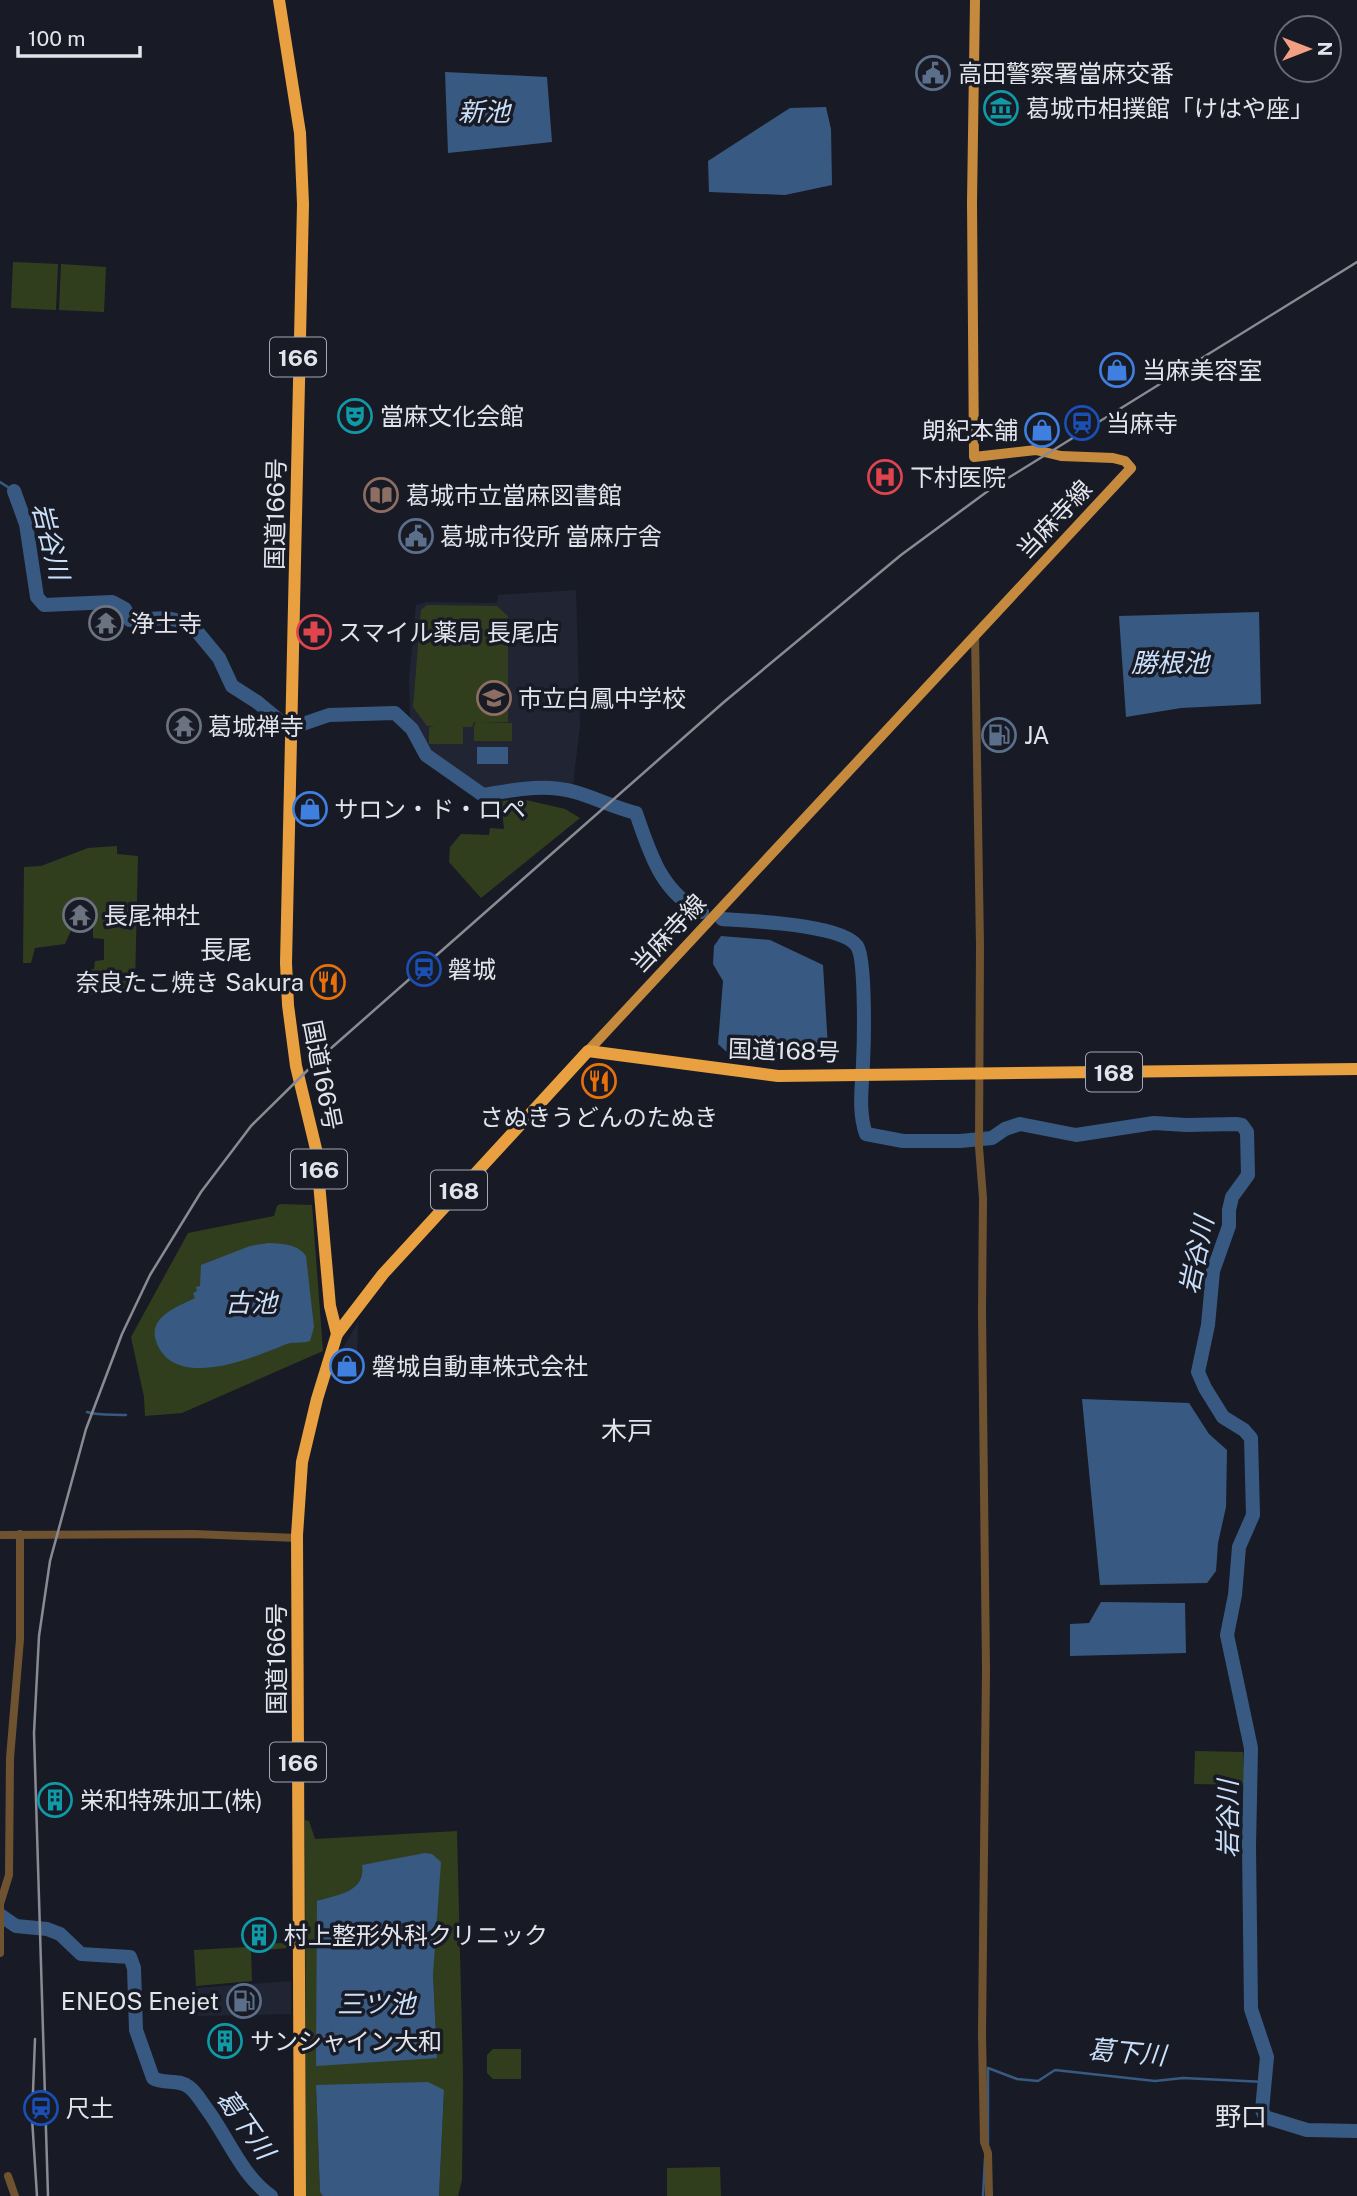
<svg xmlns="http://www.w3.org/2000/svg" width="1357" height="2196" font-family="'Public Sans','Noto Sans JP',sans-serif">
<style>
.built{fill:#202433}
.green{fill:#313e1e;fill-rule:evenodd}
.water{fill:#385a82}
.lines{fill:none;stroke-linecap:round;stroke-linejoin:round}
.stream{stroke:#385a82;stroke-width:2.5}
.river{stroke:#385a82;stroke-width:14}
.minor{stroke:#6f5331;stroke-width:8}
.major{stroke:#c58a3e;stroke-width:10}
.highway{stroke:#e8a041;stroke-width:12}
.rail{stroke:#898b94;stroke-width:2.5}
.labels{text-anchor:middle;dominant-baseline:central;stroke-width:7;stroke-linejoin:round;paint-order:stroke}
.shield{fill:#181b25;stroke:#a5a8b0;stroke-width:2}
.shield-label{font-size:23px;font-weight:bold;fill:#e2e4ec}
.poi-label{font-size:24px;fill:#e2e4ec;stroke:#181b25;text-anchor:start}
.street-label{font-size:24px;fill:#e2e4ec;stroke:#181b25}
.water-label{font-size:26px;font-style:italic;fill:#cadff9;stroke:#181b25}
.neighbourhood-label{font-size:26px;fill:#e2e4ec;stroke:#181b25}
</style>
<rect width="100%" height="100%" fill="#181b25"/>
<!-- built -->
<g class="built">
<polygon points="576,590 580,726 573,785 515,787 484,794 432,757 410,718 409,678 416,605 427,602 497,603 498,595"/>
<polygon points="358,1322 357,1374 331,1374 343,1348"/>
<polygon points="291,1981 291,2014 198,2016 196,1988"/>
</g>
<!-- green -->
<g class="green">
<polygon points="13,262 58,264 56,310 11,308"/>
<polygon points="61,264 106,267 104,312 59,310"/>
<polygon points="427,605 497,606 508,616 508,722 479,722 512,723 512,741 474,741 474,726 476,722 474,722 472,727 463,727 463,744 429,744 429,727 435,726 427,726 413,707 421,610"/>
<polygon points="522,799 565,809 580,818 481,898 449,862 450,847 461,834 489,835 490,828 504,829 501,801"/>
<polygon points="117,846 117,854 138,856 135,985 132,991 85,995 86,970 94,969 95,961 104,960 104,939 93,938 93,916 78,916 78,925 72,928 65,944 35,948 31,963 23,963 24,867 41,866 88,848"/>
<polygon points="280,1204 312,1205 323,1351 182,1413 145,1416 144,1397 131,1337 188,1233 274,1216 277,1206"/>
<polygon points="1195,1751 1243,1752 1245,1785 1194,1784"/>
<path d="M305 1820 309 1821 315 1839 457 1831 463 2074 462 2180 458 2196H439L444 2090 316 2085 320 2192 323 2196H306ZM375 1863 433 1974 437 2058 317 1902C338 1895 364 1892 363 1865Z"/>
<polygon points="289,1943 289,1948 251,1951 252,1981 196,1986 194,1950 247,1947 248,1944"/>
<polygon points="493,2049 521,2049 521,2079 493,2079 487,2073 487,2055"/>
<polygon points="720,2167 721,2196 667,2196 667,2168"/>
</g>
<!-- water -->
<g class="water">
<polygon points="445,72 547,77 552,142 448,153"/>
<polygon points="826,107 831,129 832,185 785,195 709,192 708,161 790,108"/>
<polygon points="1259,612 1261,704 1181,708 1126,717 1119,616"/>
<rect x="477" y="747" width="31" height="17"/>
<polygon points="721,936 770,940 823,965 828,1048 730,1055 718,1044 723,981 713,964 714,946"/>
<path d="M269 1243C283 1244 298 1244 306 1256L314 1327 310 1341C302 1344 293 1341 284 1345 250 1359 173 1391 156 1341 148 1316 178 1307 195 1298L193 1293 197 1291 196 1287 200 1286 201 1265 250 1246Z"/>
<polygon points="1082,1399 1189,1403 1209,1434 1227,1450 1226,1507 1218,1543 1216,1571 1207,1583 1100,1585"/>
<polygon points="1101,1602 1185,1603 1186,1653 1070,1656 1070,1624 1089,1623"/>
<path d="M425 1853 432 1854 441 1862 433 1974 437 2058 316 2066 317 1901C337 1895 366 1892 362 1865Z"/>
<polygon points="428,2082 444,2090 439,2196 323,2196 320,2192 316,2085"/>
</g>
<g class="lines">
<!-- stream -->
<g class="stream">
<polyline points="0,482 14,491"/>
<path d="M87 1412C100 1416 113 1414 126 1415"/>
<polyline points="988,2144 988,2068 1017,2079 1038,2081 1055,2070 1155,2081 1183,2078 1265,2082"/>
<polyline points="983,2196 985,2158"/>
</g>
<!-- river -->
<g class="river">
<path d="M14 491 26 524 37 597 44 605 112 602 125 609 130 620 167 618 184 622 195 629 219 658 232 686 257 702 281 722 297 726 329 715 395 713 412 729 426 755 483 795C513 790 544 783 575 792 596 798 615 808 636 813 650 853 661 893 702 912"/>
<path d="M722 919C750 921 842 924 857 946 866 959 864 1044 863 1064 862 1088 858 1111 866 1134L903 1141H960L992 1138 1005 1129 1020 1124 1076 1135 1154 1123 1186 1125 1236 1124 1242 1125 1247 1132 1248 1175 1232 1197 1229 1210V1226L1213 1271 1208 1325 1198 1372 1205 1388 1223 1417 1244 1430 1251 1438 1253 1515 1239 1547 1235 1595 1227 1635 1251 1748 1249 1846 1251 2009 1267 2057 1262 2110 1265 2117 1307 2130 1357 2131"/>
<path d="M0 1915 16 1926 47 1929 60 1934 81 1954 130 1957 134 1968 136 2030 153 2078C164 2085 178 2078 189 2087 196 2092 201 2101 206 2108 228 2137 241 2175 271 2196"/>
</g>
<!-- minor -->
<g class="minor">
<polyline points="975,634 980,946 979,1147 983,1198 982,1312 986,1669 982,2034 984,2142 988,2153 989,2196"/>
<polyline points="0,1535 194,1534 297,1538"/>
<polyline points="0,1953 0,1904 9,1875 10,1758 20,1639 20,1534"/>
<polyline points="8,2176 15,2196"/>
</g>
<!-- major -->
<polyline class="major" points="588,1051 1131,468 1125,461 1113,458 1061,456 1036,450 974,457 972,202 975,0"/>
<!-- highway -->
<g class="highway">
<polyline points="279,0 300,133 303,204 286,963 288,1005 296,1066 316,1149 330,1306 337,1334 317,1399 302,1462 297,1535 300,2196"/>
<polyline points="337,1334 383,1274 588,1051 778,1076 1357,1069"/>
</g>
<!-- rail -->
<g class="rail">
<polyline points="35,2039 32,2118 37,2196"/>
<polyline points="48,2196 34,1733 39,1636 50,1561 86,1429 122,1334 150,1275 201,1192 251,1126 321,1057 724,702 901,555 992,488 1357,262"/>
</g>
</g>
<!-- icons -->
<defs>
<g id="civic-ring" transform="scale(1.75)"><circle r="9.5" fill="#181b25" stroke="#5c6f8a" stroke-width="1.5"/><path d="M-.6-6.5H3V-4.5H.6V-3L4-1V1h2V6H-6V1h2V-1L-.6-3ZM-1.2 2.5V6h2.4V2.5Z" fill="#5c6f8a"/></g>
<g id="museum-ring" transform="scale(1.75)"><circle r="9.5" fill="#181b25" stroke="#0f9aa8" stroke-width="1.5"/><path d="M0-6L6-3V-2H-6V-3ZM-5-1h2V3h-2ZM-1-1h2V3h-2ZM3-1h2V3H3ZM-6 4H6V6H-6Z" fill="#0f9aa8"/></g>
<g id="shop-ring" transform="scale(1.75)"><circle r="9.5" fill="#181b25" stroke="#3f7fe0" stroke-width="1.5"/><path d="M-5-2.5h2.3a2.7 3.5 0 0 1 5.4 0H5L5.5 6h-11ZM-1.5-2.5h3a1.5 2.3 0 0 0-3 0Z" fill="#3f7fe0"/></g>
<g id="theatre-ring" transform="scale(1.75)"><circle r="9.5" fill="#181b25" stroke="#0f9aa8" stroke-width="1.5"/><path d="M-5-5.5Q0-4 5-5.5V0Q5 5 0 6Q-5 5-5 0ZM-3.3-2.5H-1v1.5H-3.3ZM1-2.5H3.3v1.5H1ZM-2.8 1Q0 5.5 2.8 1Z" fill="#0f9aa8"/></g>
<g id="station-ring" transform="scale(1.75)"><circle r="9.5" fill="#181b25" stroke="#1a4fb4" stroke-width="1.5"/><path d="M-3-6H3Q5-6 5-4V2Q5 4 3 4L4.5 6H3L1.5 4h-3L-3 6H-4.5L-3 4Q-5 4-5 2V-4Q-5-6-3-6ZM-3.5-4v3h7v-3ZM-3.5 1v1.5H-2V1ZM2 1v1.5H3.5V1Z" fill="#1a4fb4"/></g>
<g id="hospital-ring" transform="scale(1.75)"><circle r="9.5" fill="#181b25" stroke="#e0444e" stroke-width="1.5"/><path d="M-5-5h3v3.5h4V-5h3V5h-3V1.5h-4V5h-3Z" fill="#e0444e"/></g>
<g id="library-ring" transform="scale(1.75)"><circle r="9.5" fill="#181b25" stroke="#8d6e63" stroke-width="1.5"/><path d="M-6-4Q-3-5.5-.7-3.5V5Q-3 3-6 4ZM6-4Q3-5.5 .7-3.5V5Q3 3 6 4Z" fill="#8d6e63"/></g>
<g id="temple-ring" transform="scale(1.75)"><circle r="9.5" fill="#181b25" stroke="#6b7280" stroke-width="1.5"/><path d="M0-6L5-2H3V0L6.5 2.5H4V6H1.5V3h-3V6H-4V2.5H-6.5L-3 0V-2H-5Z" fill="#6b7280"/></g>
<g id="pharmacy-ring" transform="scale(1.75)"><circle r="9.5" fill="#181b25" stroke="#e0444e" stroke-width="1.5"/><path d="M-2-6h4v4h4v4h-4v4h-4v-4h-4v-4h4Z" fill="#e0444e"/></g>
<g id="school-ring" transform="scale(1.75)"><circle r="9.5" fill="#181b25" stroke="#8d6e63" stroke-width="1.5"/><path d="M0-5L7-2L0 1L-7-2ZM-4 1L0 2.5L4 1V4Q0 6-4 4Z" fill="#8d6e63"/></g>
<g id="fuel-ring" transform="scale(1.75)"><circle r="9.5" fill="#181b25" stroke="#5c6f8a" stroke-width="1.5"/><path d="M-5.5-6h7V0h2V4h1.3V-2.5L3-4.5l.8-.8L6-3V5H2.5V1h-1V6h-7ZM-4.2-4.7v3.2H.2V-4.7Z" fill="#5c6f8a"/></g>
<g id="restaurant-ring" transform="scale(1.75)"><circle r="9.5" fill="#181b25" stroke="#e8710a" stroke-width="1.5"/><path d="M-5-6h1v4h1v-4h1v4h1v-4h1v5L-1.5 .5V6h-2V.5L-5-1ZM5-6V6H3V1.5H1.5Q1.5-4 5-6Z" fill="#e8710a"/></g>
<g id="building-ring" transform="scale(1.75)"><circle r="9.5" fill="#181b25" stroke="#0f9aa8" stroke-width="1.5"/><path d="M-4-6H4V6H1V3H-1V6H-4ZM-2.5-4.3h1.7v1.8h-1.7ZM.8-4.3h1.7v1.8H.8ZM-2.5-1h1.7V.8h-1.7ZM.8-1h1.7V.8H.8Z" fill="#0f9aa8"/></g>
</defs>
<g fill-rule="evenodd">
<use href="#civic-ring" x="933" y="73"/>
<use href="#museum-ring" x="1001" y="108"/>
<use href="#shop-ring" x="1117" y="370"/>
<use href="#theatre-ring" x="355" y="416"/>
<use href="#station-ring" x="1082" y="423"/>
<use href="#shop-ring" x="1042" y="430"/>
<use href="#hospital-ring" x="885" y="477"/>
<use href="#library-ring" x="381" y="495"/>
<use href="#civic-ring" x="416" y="536"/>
<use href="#temple-ring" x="106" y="623"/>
<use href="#pharmacy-ring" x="314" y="632"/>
<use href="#school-ring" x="494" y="698"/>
<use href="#temple-ring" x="184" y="726"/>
<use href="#fuel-ring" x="999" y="735"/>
<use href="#shop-ring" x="310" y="809"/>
<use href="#temple-ring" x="80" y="915"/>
<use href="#station-ring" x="424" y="969"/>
<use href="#restaurant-ring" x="328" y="982"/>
<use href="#restaurant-ring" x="599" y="1081"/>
<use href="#shop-ring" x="347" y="1366"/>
<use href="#building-ring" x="55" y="1800"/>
<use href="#building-ring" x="259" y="1935"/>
<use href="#fuel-ring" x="244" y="2001"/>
<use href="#building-ring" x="225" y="2041"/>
<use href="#station-ring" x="41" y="2108"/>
</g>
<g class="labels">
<!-- shield labels -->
<g class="shield">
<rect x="270" y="337.5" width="56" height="39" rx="5"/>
<rect x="1086" y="1052.5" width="56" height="39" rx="5"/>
<rect x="291" y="1149.5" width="56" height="39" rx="5"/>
<rect x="431" y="1170.5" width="56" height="39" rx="5"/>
<rect x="270" y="1742.5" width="56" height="39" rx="5"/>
</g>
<g class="shield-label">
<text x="298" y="357">166</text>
<text x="1114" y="1072">168</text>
<text x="319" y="1169">166</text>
<text x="459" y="1190">168</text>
<text x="298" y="1762">166</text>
</g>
<!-- poi labels -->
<g class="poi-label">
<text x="958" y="73">高田警察署當麻交番</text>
<text x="1026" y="108">葛城市相撲館「けはや座」</text>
<text x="1142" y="370">当麻美容室</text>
<text x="380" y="416">當麻文化会館</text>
<text x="1106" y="423">当麻寺</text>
<text x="1018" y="430" text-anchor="end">朗紀本舗</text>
<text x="910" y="477">下村医院</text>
<text x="406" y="495">葛城市立當麻図書館</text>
<text x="440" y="536">葛城市役所 當麻庁舎</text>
<text x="130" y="623">浄土寺</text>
<text x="338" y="632">スマイル薬局 長尾店</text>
<text x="518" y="698">市立白鳳中学校</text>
<text x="208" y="726">葛城禅寺</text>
<text x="1024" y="735">JA</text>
<text x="334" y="809">サロン・ド・ロペ</text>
<text x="104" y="915">長尾神社</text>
<text x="448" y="969">磐城</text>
<text x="304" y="982" text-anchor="end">奈良たこ焼き Sakura</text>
<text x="599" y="1117" text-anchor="middle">さぬきうどんのたぬき</text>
<text x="372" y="1366">磐城自動車株式会社</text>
<text x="80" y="1800">栄和特殊加工(株)</text>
<text x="284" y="1935">村上整形外科クリニック</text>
<text x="219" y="2001" text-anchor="end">ENEOS Enejet</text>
<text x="250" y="2041">サンシャイン大和</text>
<text x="66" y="2108">尺土</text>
</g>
<!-- street labels -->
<g class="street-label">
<text transform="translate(275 514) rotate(-89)">国道166号</text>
<text transform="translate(1054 519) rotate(-47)">当麻寺線</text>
<text transform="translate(668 933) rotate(-47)">当麻寺線</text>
<text transform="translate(784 1050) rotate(2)">国道168号</text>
<text transform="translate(323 1075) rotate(79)">国道166号</text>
<text transform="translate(276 1659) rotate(-90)">国道166号</text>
</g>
<!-- water labels -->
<g class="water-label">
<text x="484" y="111">新池</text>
<text transform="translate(51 541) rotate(76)">岩谷川</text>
<text x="1170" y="662">勝根池</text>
<text transform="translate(1196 1255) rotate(-78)">岩谷川</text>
<text x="251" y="1302">古池</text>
<text transform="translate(1227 1819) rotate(-90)">岩谷川</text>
<text x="376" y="2003">三ツ池</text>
<text transform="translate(1127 2052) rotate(5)">葛下川</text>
<text transform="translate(246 2124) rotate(55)">葛下川</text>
</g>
<!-- neighbourhood labels -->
<g class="neighbourhood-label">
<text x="226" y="949">長尾</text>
<text x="627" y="1430">木戸</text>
<text x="1241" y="2116">野口</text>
</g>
</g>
<!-- north arrow -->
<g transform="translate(1308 49) rotate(90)"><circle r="33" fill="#181b25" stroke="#696b75" stroke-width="2"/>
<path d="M0-5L12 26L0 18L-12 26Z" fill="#f39f83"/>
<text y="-10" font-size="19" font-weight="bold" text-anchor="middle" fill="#e2e4ec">N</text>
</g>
<!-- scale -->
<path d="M18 46v10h122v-10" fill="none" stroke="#e2e4ec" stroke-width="3.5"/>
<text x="28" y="46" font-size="21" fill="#e2e4ec" stroke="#181b25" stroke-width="5" paint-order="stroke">100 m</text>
</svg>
